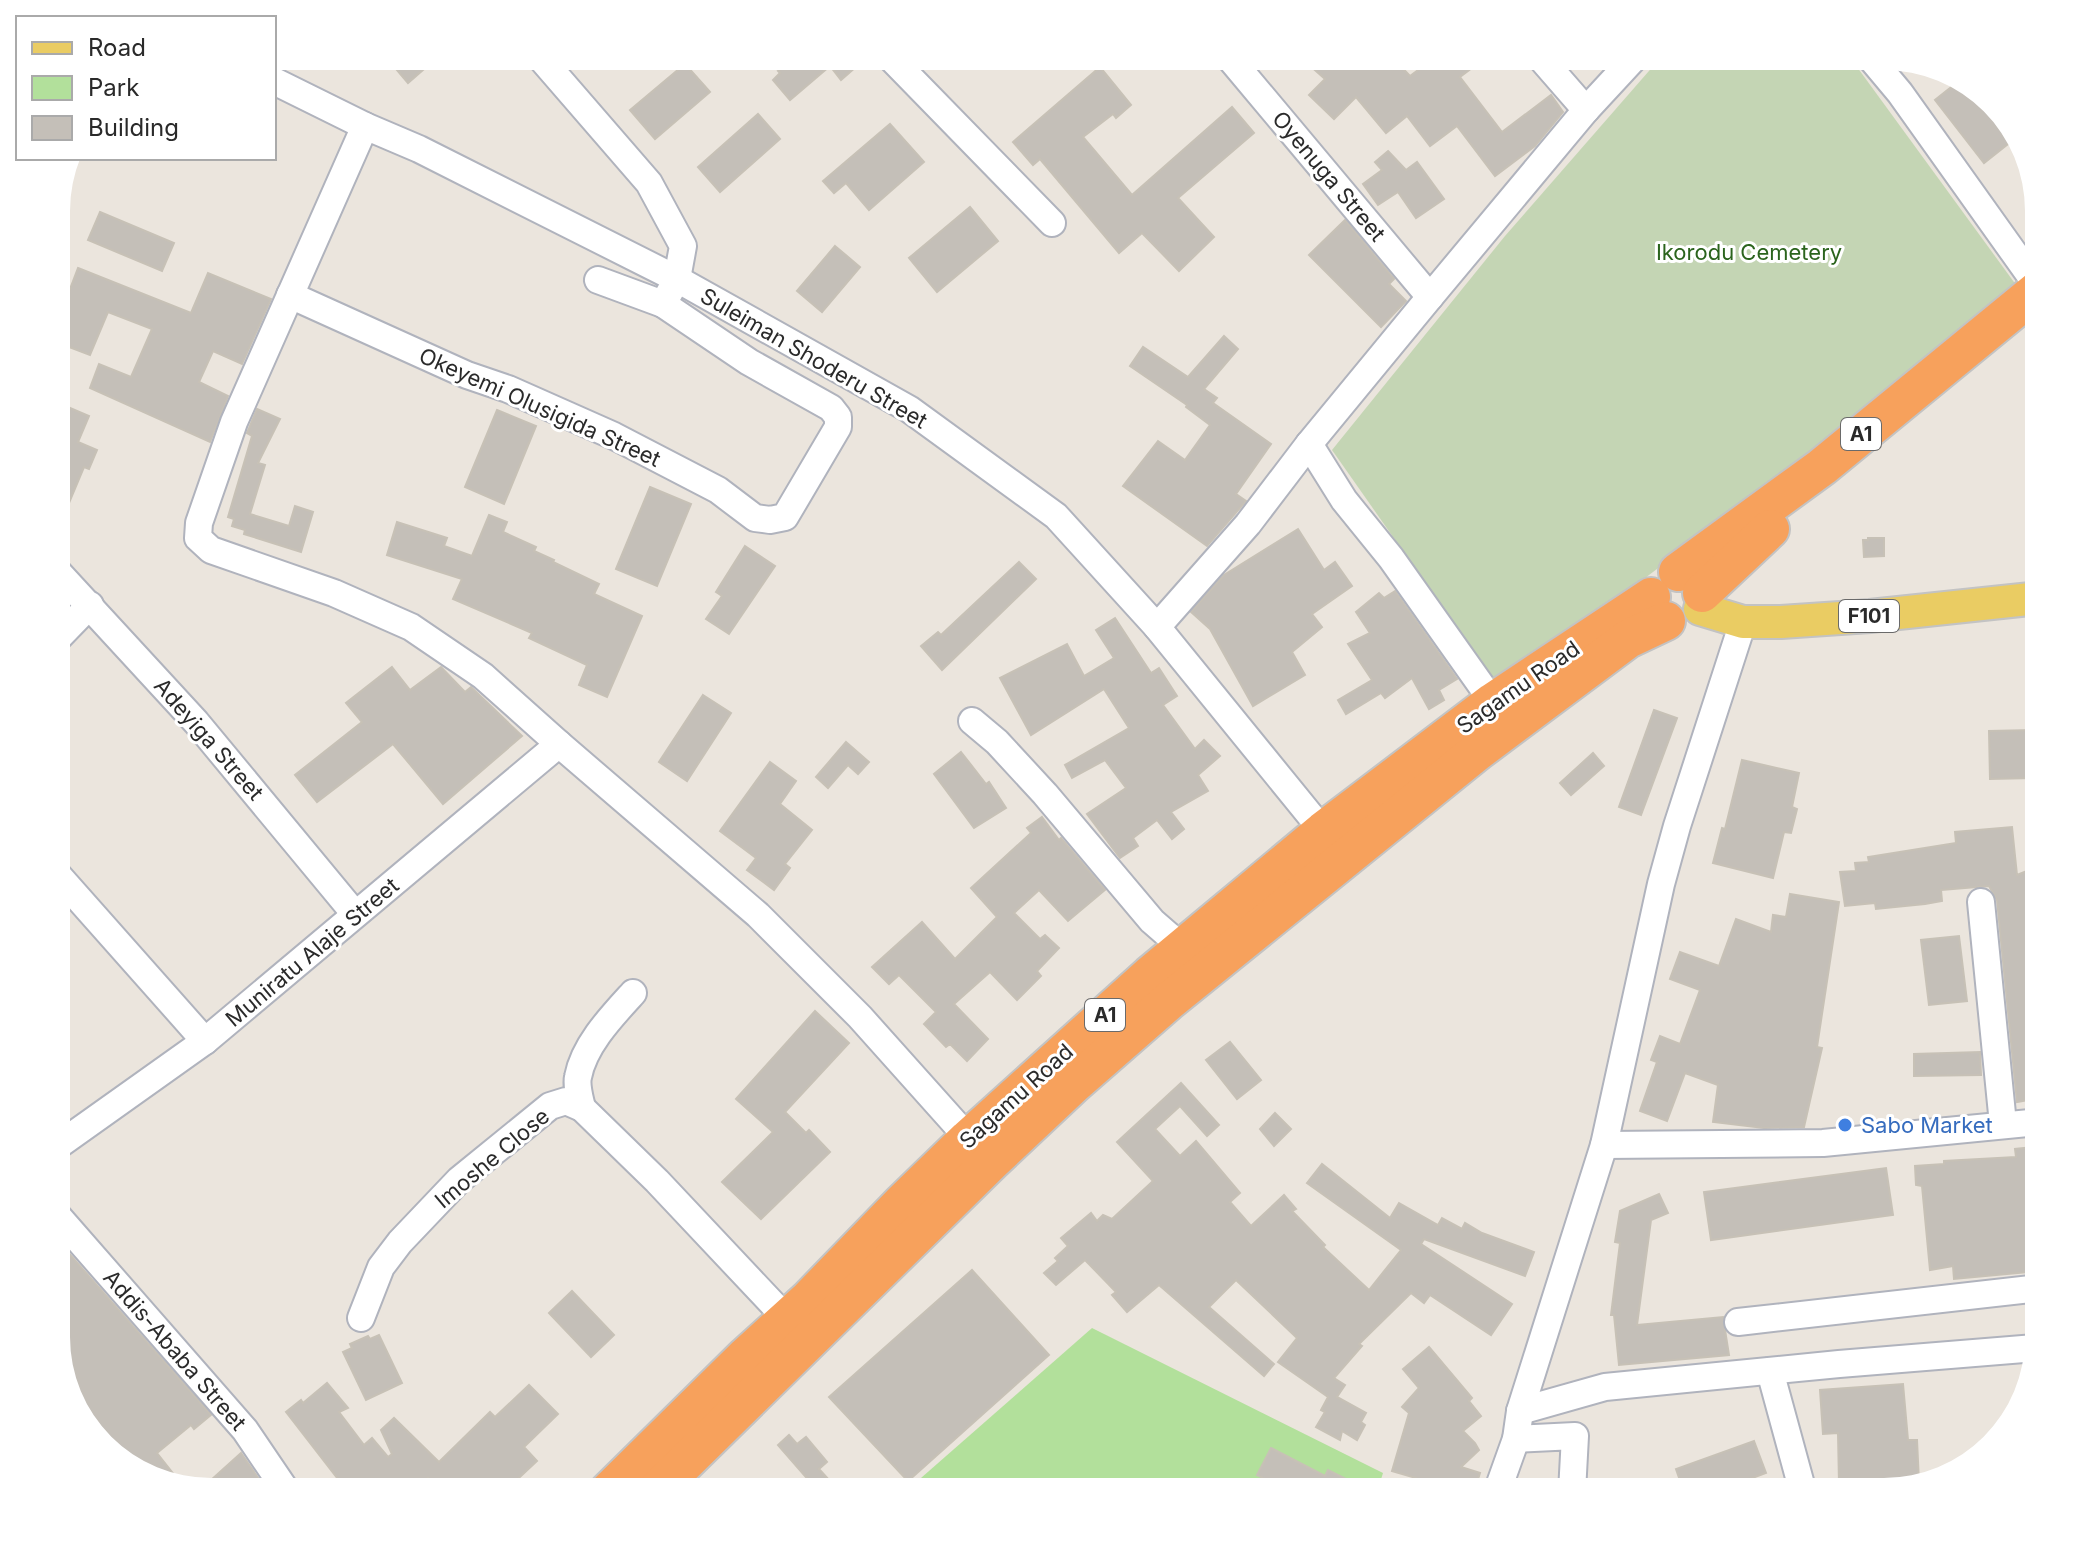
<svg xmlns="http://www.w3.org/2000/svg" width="2095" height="1548" font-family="Inter,sans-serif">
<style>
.green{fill:#b2e09b}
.cemetery{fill:#c4d5b4}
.building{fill:#c4bfb8;stroke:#c7c1b6;stroke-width:2}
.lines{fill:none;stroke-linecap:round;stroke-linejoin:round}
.minor-casing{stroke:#b0b3bd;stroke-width:30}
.major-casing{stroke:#c3c3c3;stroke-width:36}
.highway-casing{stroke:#c3c3c3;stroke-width:42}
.minor{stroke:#fff;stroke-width:26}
.major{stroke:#eacc63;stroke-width:32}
.highway{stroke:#f7a15c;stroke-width:38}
.shop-dot{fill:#3f7fe0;stroke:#fff;stroke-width:3}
.labels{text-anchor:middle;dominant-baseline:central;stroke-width:6;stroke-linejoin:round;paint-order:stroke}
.shield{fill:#fff;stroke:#6a6a6a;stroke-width:2}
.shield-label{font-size:20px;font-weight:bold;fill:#2a2a2a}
.street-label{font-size:22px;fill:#2a2a2a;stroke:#fff}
.park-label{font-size:22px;fill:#2b641d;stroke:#fff}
.shop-label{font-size:22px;fill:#366cbe;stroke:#fff;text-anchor:start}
</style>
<rect width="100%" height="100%" fill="#ebe5dd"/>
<!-- green -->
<polygon class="green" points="1092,1328 1383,1473 1377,1492 905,1492"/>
<!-- cemetery -->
<polygon class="cemetery" points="1662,56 1849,56 2019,289 1714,526 1499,688 1332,450 1505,236"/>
<!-- building -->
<g class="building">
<polygon points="413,56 439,56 408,83 397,70"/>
<polygon points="800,56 847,56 856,67 841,80 830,66 790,100 773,80 780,73 778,71"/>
<polygon points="1299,56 1391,56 1410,76 1437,56 1488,56 1460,77 1502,132 1551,95 1563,112 1535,146 1495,176 1457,126 1430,146 1407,116 1386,133 1356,97 1334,119 1309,95 1325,79"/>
<polygon points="685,64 710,92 655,139 630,110"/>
<polygon points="1100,67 1131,105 1116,118 1113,114 1083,137 1132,195 1232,107 1254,133 1178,198 1214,237 1179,271 1142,233 1119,253 1040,159 1033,165 1013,142"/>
<polygon points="1959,81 1978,88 2018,136 1984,163 1935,100"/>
<polygon points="758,114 780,139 720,192 698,167"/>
<polygon points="890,124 924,162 869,210 846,183 834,193 823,181"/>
<polygon points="1388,151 1406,170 1417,162 1444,199 1416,218 1398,192 1378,205 1363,184 1382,170 1375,162"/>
<polygon points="970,207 998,241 937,292 909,258"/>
<polygon points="100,212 174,243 162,271 88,240"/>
<polygon points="1345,220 1394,279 1389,284 1406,301 1381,327 1309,255"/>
<polygon points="835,246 860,267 822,312 797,291"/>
<polygon points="78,268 191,313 208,273 271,299 242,364 213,351 199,382 228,396 210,442 90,388 99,364 131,377 152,329 108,312 90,355 56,342 56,326"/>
<polygon points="1224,336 1238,349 1204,389 1217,398 1213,403 1271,444 1236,494 1246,501 1207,546 1123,486 1158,441 1185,460 1210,425 1186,407 1187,405 1130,366 1143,347 1188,377"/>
<polygon points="56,402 89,416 78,442 97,450 89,469 84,467 69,503 56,497"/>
<polygon points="257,409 280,419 258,463 265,465 250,514 289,526 295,506 313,512 301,552 244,534 245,530 232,526 234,519 228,517 252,436 247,433"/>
<polygon points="497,410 536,426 504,504 465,487"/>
<polygon points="650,487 691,504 657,586 616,569"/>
<polygon points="489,515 507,522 503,532 536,547 534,551 554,560 553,562 599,584 594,594 642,616 607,697 579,685 587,665 529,638 532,633 453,599 462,579 387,555 397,522 447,538 444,546 472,556"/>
<polygon points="1298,529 1324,570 1335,562 1352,586 1312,614 1322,627 1292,652 1305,675 1253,706 1210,629 1191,612 1224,575"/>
<polygon points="1868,538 1884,538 1884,556 1864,557 1863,540 1868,540"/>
<polygon points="745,546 775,566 729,634 706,619 722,596 716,592"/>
<polygon points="1019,562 1036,579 942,670 921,646 938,632 941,635"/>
<polygon points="1395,591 1457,679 1439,690 1444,700 1429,709 1412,678 1385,698 1381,693 1346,714 1338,700 1372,680 1348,644 1370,633 1356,612 1379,593 1384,598"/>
<polygon points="1115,618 1151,673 1159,668 1177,696 1163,705 1195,749 1204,740 1220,756 1198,775 1208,791 1171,812 1184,829 1172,839 1157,820 1133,838 1138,846 1120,858 1087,814 1126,788 1105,760 1072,778 1065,765 1129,728 1104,689 1031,735 1000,678 1067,644 1084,676 1114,658 1096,630"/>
<polygon points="392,667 410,690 441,667 465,692 471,687 473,689 522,736 443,804 393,744 317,802 295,775 362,722 346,703"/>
<polygon points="703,695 731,713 687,781 659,762"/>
<polygon points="1654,710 1677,718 1641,815 1619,807"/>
<polygon points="2039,730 2039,778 1990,779 1989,731"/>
<polygon points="846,742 869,762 858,774 848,765 828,788 816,777"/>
<polygon points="961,752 986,784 989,782 1006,808 974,828 934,774"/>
<polygon points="1593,753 1604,766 1571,795 1560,783"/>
<polygon points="1742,760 1799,773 1792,807 1797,809 1791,833 1784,832 1773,878 1713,863 1722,828 1725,829"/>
<polygon points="770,762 796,781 780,804 812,830 785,864 790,868 774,890 747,870 756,858 720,831"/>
<polygon points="1042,817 1059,840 1061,838 1105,890 1068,921 1039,890 1014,913 1040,939 1045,935 1059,948 1037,971 1041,976 1017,1000 990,972 954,1004 988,1039 967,1061 950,1044 946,1047 924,1024 936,1012 899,975 889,984 872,967 922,922 955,959 997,917 971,888 1031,833 1027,828"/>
<polygon points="2012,827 2017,875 2039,866 2039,1098 2017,1102 1997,900 1989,886 1941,890 1942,901 1925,904 1876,909 1875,903 1845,906 1840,872 1856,871 1855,863 1869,862 1868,857 1956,843 1955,832"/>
<polygon points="1790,894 1839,902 1817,1047 1822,1048 1804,1127 1764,1128 1713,1122 1718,1085 1685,1073 1667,1121 1640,1111 1657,1062 1651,1060 1660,1036 1680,1044 1700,990 1670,979 1680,952 1719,966 1736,919 1771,932 1773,915 1786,917"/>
<polygon points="1959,936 1967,1001 1929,1005 1921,940"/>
<polygon points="815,1011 849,1043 785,1112 806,1133 809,1130 830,1152 761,1219 722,1182 773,1132 736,1099"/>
<polygon points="1230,1042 1261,1080 1237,1099 1206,1060"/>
<polygon points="1980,1052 1981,1075 1914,1076 1914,1054"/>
<polygon points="1181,1083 1219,1125 1207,1136 1180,1106 1155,1129 1180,1156 1196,1141 1240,1193 1230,1202 1251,1226 1284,1195 1296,1209 1292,1211 1325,1245 1323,1247 1369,1290 1401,1250 1307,1183 1322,1164 1390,1218 1399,1203 1438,1225 1442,1218 1462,1229 1465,1223 1482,1233 1534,1252 1525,1276 1424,1239 1421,1244 1512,1304 1491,1335 1430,1295 1424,1303 1411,1293 1359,1344 1362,1346 1334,1378 1345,1385 1337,1397 1366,1413 1361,1422 1365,1425 1357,1440 1342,1431 1340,1440 1316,1427 1325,1412 1321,1410 1328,1397 1278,1362 1297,1338 1236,1280 1209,1307 1274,1364 1264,1376 1159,1285 1127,1312 1112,1295 1116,1292 1085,1260 1056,1285 1044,1273 1058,1261 1055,1258 1068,1246 1061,1238 1091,1213 1097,1221 1103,1215 1112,1219 1153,1181 1117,1142"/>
<polygon points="1275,1113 1291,1129 1274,1146 1260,1129"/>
<polygon points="2035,1147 2039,1186 2039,1271 1954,1279 1953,1266 1930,1270 1922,1186 1916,1185 1915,1166 1944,1164 1944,1161 2016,1157 2015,1149"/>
<polygon points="1886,1168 1893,1215 1711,1240 1704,1192"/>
<polygon points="1659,1194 1668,1213 1651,1220 1637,1325 1723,1317 1729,1355 1619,1365 1614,1315 1611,1315 1620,1243 1615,1242 1620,1211"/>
<polygon points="65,1249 211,1415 194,1429 191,1425 157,1453 179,1481 117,1460 77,1414 56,1347 56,1256"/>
<polygon points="972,1270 1049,1355 908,1481 829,1397"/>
<polygon points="572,1291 614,1335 591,1357 549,1313"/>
<polygon points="379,1335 402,1383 366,1400 343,1352 352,1348 350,1344 368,1336 370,1339"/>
<polygon points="1429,1347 1472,1398 1469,1401 1481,1416 1463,1431 1475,1443 1479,1450 1461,1467 1480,1473 1474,1492 1411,1492 1416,1478 1392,1471 1409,1413 1402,1407 1419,1388 1403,1369"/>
<polygon points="327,1383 348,1408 339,1412 364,1445 372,1438 388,1457 392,1454 381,1430 394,1418 439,1462 490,1412 495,1417 529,1385 558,1414 524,1447 537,1461 504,1492 441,1492 428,1478 413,1492 348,1492 286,1412 301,1400 303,1403"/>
<polygon points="1903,1384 1908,1440 1917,1440 1919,1482 1839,1484 1838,1433 1823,1434 1820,1390"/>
<polygon points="789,1435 797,1444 806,1437 827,1462 819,1469 840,1492 805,1492 812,1484 778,1445"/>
<polygon points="1754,1441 1766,1473 1715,1492 1684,1492 1676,1469"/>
<polygon points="1271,1448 1325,1476 1328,1470 1346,1479 1343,1485 1356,1492 1291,1492 1257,1475"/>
<polygon points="241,1453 263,1485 255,1492 210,1492 201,1489"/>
</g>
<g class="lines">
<!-- minor casing -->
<g class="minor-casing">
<g id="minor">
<polyline points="889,56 1052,223"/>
<polyline points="1228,56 1430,297"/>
<polyline points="1539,56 1586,110"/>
<polyline points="1869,56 1900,93 2039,288"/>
<polyline points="274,81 365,126 419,149 677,279 909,409 1056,516 1157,627 1323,831"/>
<polyline points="365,126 234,422 199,523 198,538 211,550 334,593 411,627 483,676 559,744 758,915 860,1017 979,1150"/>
<polyline points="598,280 663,304"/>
<polyline points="290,295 467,375 508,389 614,436 718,490 755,518 770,520 785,517 838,427 838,417 831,408 749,362 663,304 677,279 683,246 649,183 539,56"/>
<polyline points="1309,444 1344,500 1391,558 1493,702"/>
<polyline points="56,570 196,722 355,914"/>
<polyline points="1157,627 1248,524 1309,444 1430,297 1586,110 1636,56"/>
<polyline points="56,640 90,605"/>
<polyline points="972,721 997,742 1045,794 1152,921 1183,948"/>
<polyline points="56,873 205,1041"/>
<polyline points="1981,902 2003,1124"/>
<path d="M582 1108C580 1099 576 1086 578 1077 584 1045 612 1016 633 993"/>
<polyline points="1604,1145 1823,1143 2039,1122"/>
<polyline points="56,1147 205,1041 559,744"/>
<polyline points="56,1214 245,1430 287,1492"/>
<polyline points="361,1318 381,1267 400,1242 459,1180 550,1106 566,1101 582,1108 657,1181 786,1318"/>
<polyline points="1738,1322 2039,1288"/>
<polyline points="1770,1371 1803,1492"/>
<polyline points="1520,1411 1605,1387 1839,1364 2036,1348"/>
<polyline points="1516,1439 1575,1436 1572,1492"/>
<polyline points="1497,1492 1516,1439 1520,1411 1604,1145 1661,884 1677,826 1743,622"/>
</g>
</g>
<!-- major casing -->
<g class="major-casing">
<polyline id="major" points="1700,609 1743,622 1781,622 1870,616 2039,598"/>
</g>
<!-- highway casing -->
<g class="highway-casing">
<g id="highway">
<polyline points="1678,572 1822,467 2039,289"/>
<polyline points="1702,593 1770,529"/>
<polyline points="608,1492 746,1356 809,1299 901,1204 968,1139 1150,975 1323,831 1493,702 1651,597"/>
<polyline points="655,1492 991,1162 1074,1084 1169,1001 1478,751 1628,639 1666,621"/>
</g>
</g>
<!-- minor -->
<use href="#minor" class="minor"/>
<!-- major -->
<use href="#major" class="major"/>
<!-- highway -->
<use href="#highway" class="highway"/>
</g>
<!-- markers -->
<circle class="shop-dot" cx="1845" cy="1125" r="8"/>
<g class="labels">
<!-- shield labels -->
<g class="shield">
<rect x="1841" y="418" width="40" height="32" rx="6"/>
<rect x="1839" y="600" width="60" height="32" rx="6"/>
<rect x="1085" y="999" width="40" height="32" rx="6"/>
</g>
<g class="shield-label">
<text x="1861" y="434">A1</text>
<text x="1869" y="616">F101</text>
<text x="1105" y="1015">A1</text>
</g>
<!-- street labels -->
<g class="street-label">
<text transform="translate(1329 176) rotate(50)">Oyenuga Street</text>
<text transform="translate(814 358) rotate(30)">Suleiman Shoderu Street</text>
<text transform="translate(540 407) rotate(24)">Okeyemi Olusigida Street</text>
<text transform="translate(1518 687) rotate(-35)">Sagamu Road</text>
<text transform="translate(209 739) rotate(49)">Adeyiga Street</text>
<text transform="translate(312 952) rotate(-40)">Muniratu Alaje Street</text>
<text transform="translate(1016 1096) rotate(-42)">Sagamu Road</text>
<text transform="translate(492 1158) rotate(-40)">Imoshe Close</text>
<text transform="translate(175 1350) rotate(49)">Addis-Ababa Street</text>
</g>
<!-- park labels -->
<g class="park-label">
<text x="1749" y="252">Ikorodu Cemetery</text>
</g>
<!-- shop labels -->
<g class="shop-label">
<text x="1861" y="1125">Sabo Market</text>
</g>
</g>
<!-- crop -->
<path d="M0 0H2095V1548H0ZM211 70H1884A141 141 0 0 1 2025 211V1337A141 141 0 0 1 1884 1478H211A141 141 0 0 1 70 1337V211A141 141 0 0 1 211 70Z" fill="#fff" fill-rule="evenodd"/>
<!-- legend -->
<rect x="16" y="16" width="260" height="144" fill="#ffffff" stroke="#aaaaaa" stroke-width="2"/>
<rect x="32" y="42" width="40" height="12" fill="#eacc63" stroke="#aaaaaa" stroke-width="2"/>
<text x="88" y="56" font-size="24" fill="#2a2a2a">Road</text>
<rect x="32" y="76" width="40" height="24" fill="#b2e09b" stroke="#aaaaaa" stroke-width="2"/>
<text x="88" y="96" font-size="24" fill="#2a2a2a">Park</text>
<rect x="32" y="116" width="40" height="24" fill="#c4bfb8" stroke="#aaaaaa" stroke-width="2"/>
<text x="88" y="136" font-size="24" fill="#2a2a2a">Building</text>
</svg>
